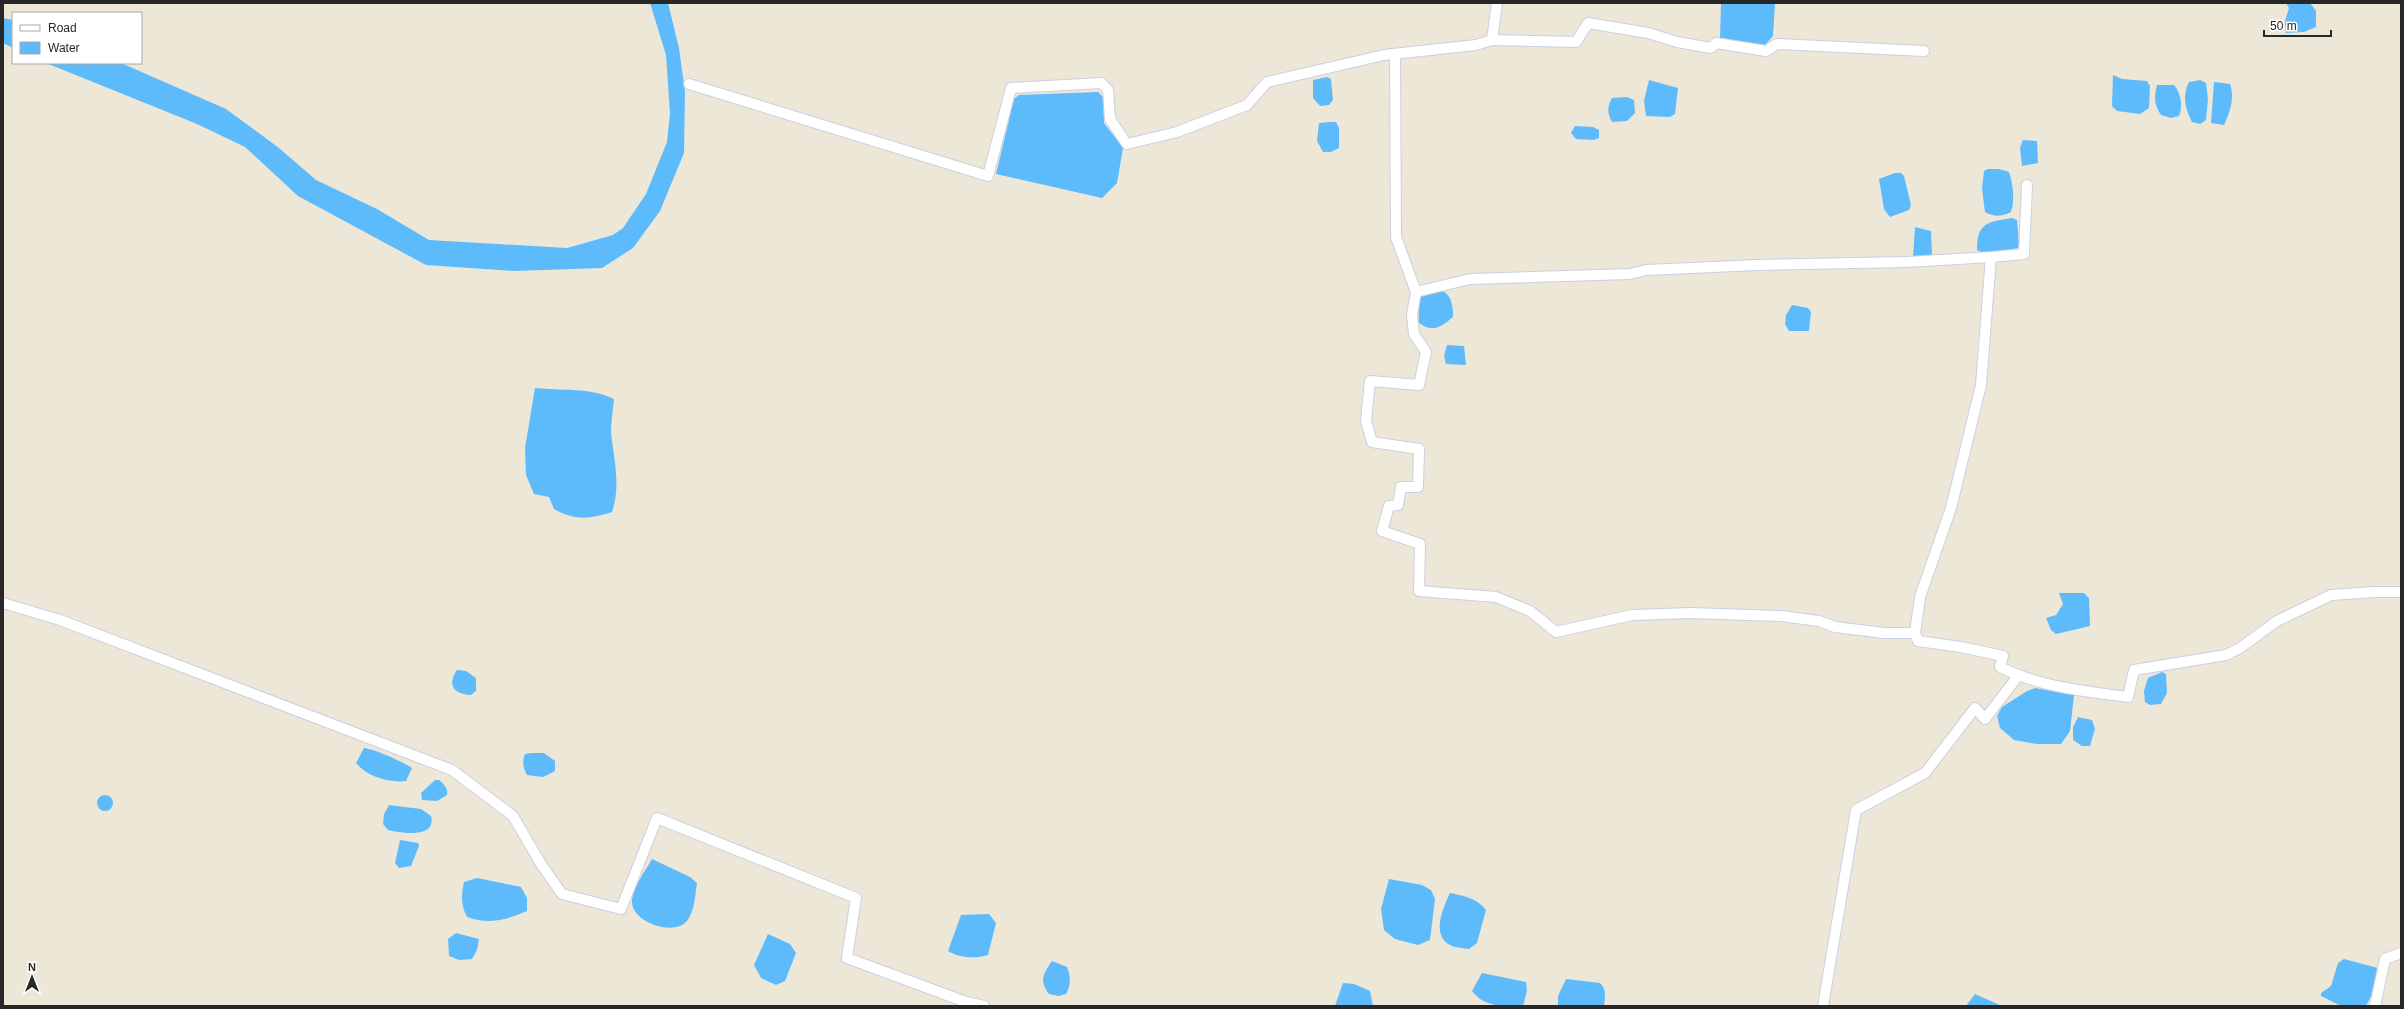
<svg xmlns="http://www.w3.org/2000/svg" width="2404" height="1009" font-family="Helvetica,sans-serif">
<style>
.water{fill:#5dbbfc}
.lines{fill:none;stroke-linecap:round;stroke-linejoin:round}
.minor-casing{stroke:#cdcee3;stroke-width:12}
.minor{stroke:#fff;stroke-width:10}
</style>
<rect width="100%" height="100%" fill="#ede7d8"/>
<!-- water -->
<g class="water">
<polygon points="650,3 668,3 679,48 685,92 684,153 660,211 633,248 602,268 514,271 426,265 298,196 245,147 197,124 46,63 121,63 226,109 279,148 316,180 377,209 429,240 567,248 613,235 623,228 646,194 667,142 670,114 666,55"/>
<polygon points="1721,3 1775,3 1773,36 1765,45 1720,38"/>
<polygon points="2286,3 2310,3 2316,11 2316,27 2304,32 2286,33 2285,21 2289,8"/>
<polygon points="3,18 13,20 13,48 3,43"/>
<polygon points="2113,75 2122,79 2147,81 2150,86 2149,108 2140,114 2117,111 2112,106"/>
<polygon points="1327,77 1331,79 1333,100 1329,105 1320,106 1313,98 1313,80"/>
<polygon points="1649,80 1678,88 1675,114 1670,117 1646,116 1644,101"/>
<path d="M2200 80 2206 83 2208 99 2206 120 2200 124 2192 122C2185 109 2182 95 2189 82Z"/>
<path d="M2214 82 2230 84C2235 98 2230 112 2224 125L2211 123Z"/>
<path d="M2157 85H2174C2181 93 2183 106 2179 116L2171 118 2161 115C2154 105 2154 97 2157 85Z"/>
<polygon points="1098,92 1103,97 1104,123 1123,148 1117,183 1102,198 996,174 1014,99 1019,95"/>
<path d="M1627 97 1634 100 1635 113 1627 121 1612 122C1607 113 1607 107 1612 98Z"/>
<polygon points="1330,122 1336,122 1339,128 1339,148 1331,152 1323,152 1317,141 1319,123"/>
<polygon points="1575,126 1593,127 1599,130 1599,138 1593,140 1576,139 1571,133"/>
<polygon points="2023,140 2037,141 2038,163 2022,166 2020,148"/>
<path d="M1988 169H1999L2009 172C2013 184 2015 200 2011 212 2001 217 1994 217 1985 212L1982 189 1984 171Z"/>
<polygon points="1895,173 1901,173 1904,176 1911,205 1909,210 1890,217 1884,209 1879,179"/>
<path d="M2012 218 2017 220 2019 244 2018 248 1984 254 1977 250C1977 222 1988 222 2012 218Z"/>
<polygon points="1915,227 1931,231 1932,256 1913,257"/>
<path d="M1443 291C1452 296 1453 307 1453 317 1441 327 1433 333 1419 323L1418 297 1422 293Z"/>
<polygon points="1792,305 1808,308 1811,312 1809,331 1789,331 1785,324 1786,315"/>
<polygon points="1447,345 1464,346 1466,365 1446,364 1444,356"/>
<path d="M535 388C561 391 590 387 614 399 613 410 611 422 611 433 614 459 621 486 612 512 590 519 575 521 554 509L549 497 534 494 526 475 525 448Z"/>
<polygon points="2059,593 2084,593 2089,598 2090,626 2056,634 2051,630 2046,618 2056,615 2063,604"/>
<path d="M457 670 466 671 476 678V691L471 695C453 694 447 685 457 670Z"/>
<polygon points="2162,672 2166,674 2167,693 2161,704 2150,705 2145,702 2144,691 2148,678"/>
<polygon points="2035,688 2074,695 2070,731 2061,744 2037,744 2014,740 2000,728 1997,716 2002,707 2027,691"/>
<polygon points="2078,717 2092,720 2095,729 2090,746 2082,746 2073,740 2073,727"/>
<path d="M364 748C375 749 403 762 412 768L406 781C390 783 367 777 356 763Z"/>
<path d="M531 753H544L555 761V771L543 777 527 775C523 768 522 762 525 754Z"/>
<path d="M435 780H439C444 784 448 788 447 795L437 801 422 800 421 793Z"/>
<circle cx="105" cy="803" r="8"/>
<path d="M389 805 421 809 431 816C437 839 400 833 388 830L383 824 384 814Z"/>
<polygon points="400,840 418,843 419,846 411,866 399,868 395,863"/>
<path d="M652 859 690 877 697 883C695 896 695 910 687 921 674 937 630 922 632 900 634 886 645 871 652 859Z"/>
<path d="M477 878 521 887 527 898V911C506 920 489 925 467 917 461 905 461 896 464 882Z"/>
<polygon points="1389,879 1422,885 1431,890 1435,899 1430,940 1418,945 1395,939 1384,930 1381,909"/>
<path d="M1450 893C1464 896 1477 898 1486 910L1477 943 1469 949C1464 948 1455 948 1450 945 1431 935 1443 908 1450 893Z"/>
<path d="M989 914 996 923 988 955C976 959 959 958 948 951L961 915Z"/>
<polygon points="456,933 479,939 477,950 472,959 459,960 449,956 448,939"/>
<polygon points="768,934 790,944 796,953 785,981 776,985 761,978 754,965"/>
<polygon points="2344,959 2378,968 2373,993 2366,1006 2341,1006 2321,996 2321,993 2331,986 2338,963"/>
<path d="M1052 961 1067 967C1071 977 1071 984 1066 994L1059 996 1049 994C1039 981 1043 974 1052 961Z"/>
<path d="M1482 973 1526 982 1527 991 1523 1006C1504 1006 1485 1008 1472 991Z"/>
<path d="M1566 979 1600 983C1607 989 1605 998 1604 1006H1558V996Z"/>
<polygon points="1343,983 1354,984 1370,991 1373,1006 1335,1006"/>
<polygon points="1975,994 2002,1006 1966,1006"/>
</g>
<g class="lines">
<!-- minor casing -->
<g class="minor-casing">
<g id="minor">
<polyline points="1492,40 1576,42 1588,23 1648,33 1677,42 1711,48 1716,43 1766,51 1777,44 1924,51"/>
<polyline points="1395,54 1396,237 1416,292 1412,315 1414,334 1426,352 1419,385 1370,381 1366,421 1372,442 1419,449 1418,487 1401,487 1398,505 1389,506 1382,531 1420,544 1419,591 1496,597 1530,611 1556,632 1632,615 1690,613 1781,616 1819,621 1835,627 1884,633 1915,633"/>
<polyline points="689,84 988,176 1011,88 1101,83 1108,90 1110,119 1127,144 1177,132 1247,105 1267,82 1384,55 1476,45 1492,40 1497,3"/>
<path d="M2027 185 2024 254 1991 257 1981 385 1951 508 1920 597 1915 633 1918 641 1961 647 2003 656 2000 667C2040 687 2084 691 2128 697L2134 670 2226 655 2240 648 2277 621 2331 595 2375 592H2401"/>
<polyline points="1416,292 1470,279 1630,274 1646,270 1757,265 1907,262 1991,257"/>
<polyline points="3,603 60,620 452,770 513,816 541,864 562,894 621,909 657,818 856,898 847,958 966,1002 984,1006"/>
<polyline points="1823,1006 1856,810 1925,773 1975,708 1985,719 2018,676"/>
<polyline points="2375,1006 2385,959 2401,953"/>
</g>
</g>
<!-- minor -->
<use href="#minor" class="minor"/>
</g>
<!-- border -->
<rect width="2404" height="1009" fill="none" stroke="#282828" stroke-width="8"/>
<!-- legend -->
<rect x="12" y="12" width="130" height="52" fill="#ffffff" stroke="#a9a9a9"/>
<rect x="20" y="25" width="20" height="6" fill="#ffffff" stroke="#a9a9a9"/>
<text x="48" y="32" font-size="12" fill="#282828">Road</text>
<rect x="20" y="42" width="20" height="12" fill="#5dbbfc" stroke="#a9a9a9"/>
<text x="48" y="52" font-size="12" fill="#282828">Water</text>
<!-- north arrow -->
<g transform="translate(32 977)" stroke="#ffffff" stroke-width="3" paint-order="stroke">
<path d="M0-3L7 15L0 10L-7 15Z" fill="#282828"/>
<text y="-6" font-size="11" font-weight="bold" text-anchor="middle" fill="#282828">N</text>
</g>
<!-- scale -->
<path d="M2264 30v6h67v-6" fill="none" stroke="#282828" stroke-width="2"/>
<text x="2270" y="30" font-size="12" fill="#282828" stroke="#ffffff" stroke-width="3" paint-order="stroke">50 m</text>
</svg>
